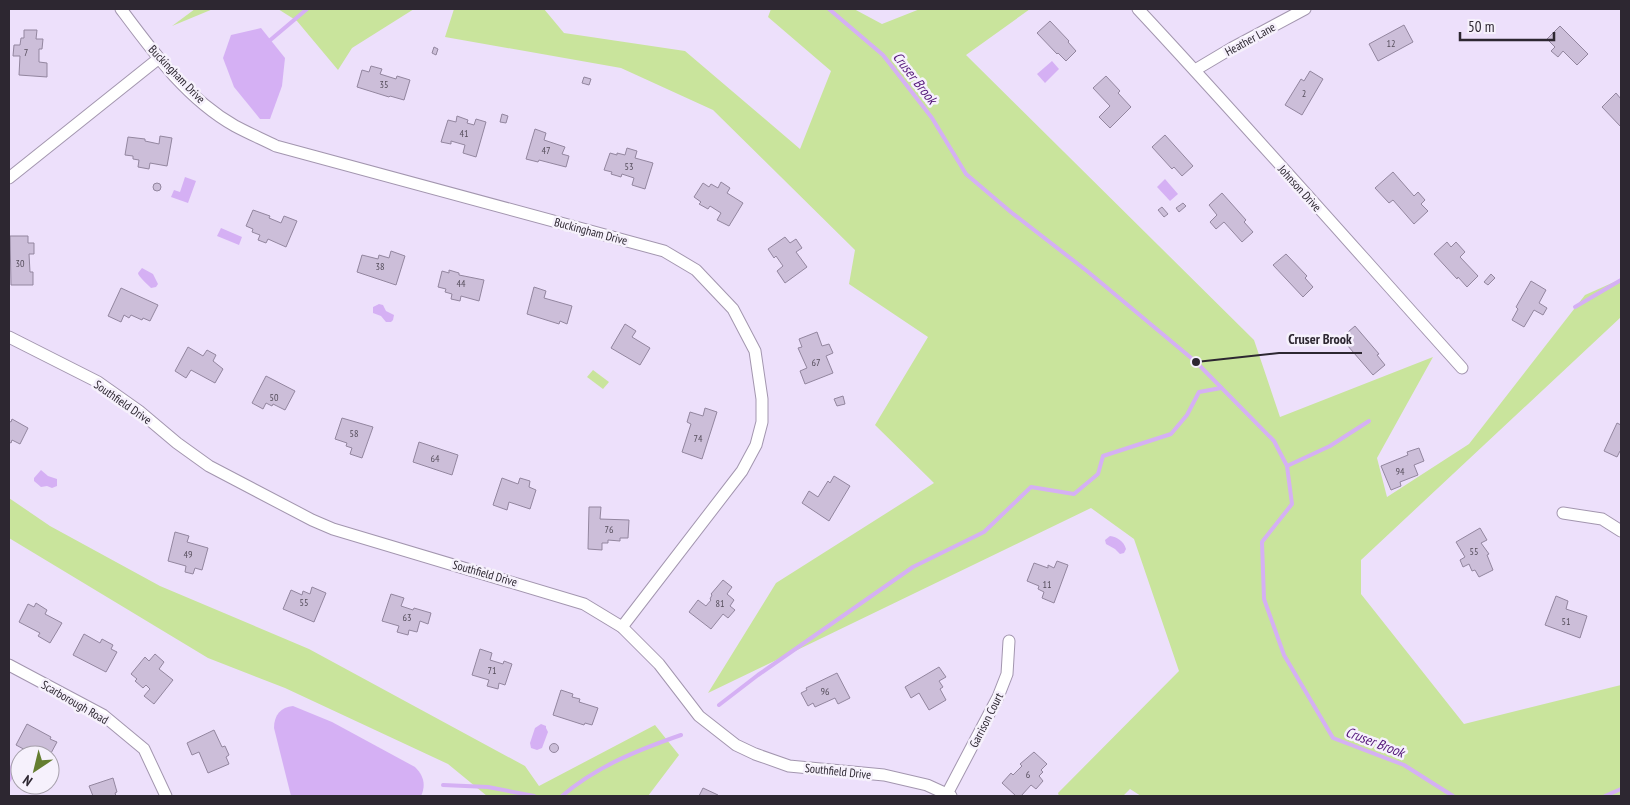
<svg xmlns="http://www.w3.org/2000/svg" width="1630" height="805" font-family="'PT Sans Narrow',sans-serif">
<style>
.green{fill:#c9e49c}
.water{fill:#d5b0f4}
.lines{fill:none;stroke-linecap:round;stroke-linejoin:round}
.stream{stroke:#d5b0f4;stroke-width:4}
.building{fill:#ccbed9;stroke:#93869f}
.street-casing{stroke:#a396af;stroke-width:13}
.street{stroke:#fff;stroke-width:11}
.labels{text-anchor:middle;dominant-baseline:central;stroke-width:5;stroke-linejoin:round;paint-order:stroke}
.number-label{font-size:10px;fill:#554d5b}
.street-label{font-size:12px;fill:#2d2731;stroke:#f6f1fc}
.water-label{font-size:14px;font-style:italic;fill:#541779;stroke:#f6f1fc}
.leader{fill:none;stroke:#2d2731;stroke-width:2}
.callout-dot{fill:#2d2731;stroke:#f6f1fc;stroke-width:2}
.callout-label{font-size:14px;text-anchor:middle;font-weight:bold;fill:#2d2731;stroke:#f6f1fc;stroke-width:5;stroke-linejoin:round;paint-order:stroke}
</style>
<rect width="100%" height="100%" fill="#ede0fb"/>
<!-- green -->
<g class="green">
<polygon points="195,9 213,9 172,26"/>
<polygon points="278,9 414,9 352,48 338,70 297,21"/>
<polygon points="454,9 544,9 564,33 685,51 800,149 831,71 768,17 771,9 854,9 882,24 920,9 1030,9 966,55 1254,340 1280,417 1433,357 1377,458 1387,497 1469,444 1585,295 1621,279 1621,317 1361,560 1361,594 1464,724 1621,685 1621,796 1141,796 1130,789 1123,796 1059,796 1058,793 1179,671 1134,539 1091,508 708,693 776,583 934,483 875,425 928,337 849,284 855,250 713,110 621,68 445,37"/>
<polygon points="593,370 609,382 603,389 587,377"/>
<polygon points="9,498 50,526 160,586 309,649 525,766 539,786 655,725 679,755 648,796 487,796 448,764 285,688 208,658 9,538"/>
</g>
<!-- water -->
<g class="water">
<polygon points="261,28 285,58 282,86 270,119 260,119 234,87 223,58 231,35"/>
<polygon points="1052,61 1059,69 1045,83 1037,74"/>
<polygon points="185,177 196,181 188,203 171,197 174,190 180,192"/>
<polygon points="1165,179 1178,194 1170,201 1157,187"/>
<polygon points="221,228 242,237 239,245 217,236"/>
<path d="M142 268 153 274 158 284 156 287 151 288C148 285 138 276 138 273Z"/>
<polygon points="379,304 383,305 386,311 394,315 393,320 391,322 386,322 381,316 373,313 373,307"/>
<polygon points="41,470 48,476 57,479 57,486 52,488 47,486 41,487 34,481 34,478"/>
<path d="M1110 536C1117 537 1124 541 1126 549L1124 553 1120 554 1115 549 1106 544 1105 540Z"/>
<path d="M293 706 332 722 415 767C424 776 426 785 421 796H291L274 728C274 715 281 707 293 706Z"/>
<polygon points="541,724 546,726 546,728 548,732 542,748 537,750 531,748 530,743 535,728"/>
<polygon points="12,762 16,763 18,769 9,784 9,769"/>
</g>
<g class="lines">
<!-- stream -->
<g class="stream">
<polyline points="829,9 883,55 932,118 966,174 1012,213 1087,271 1196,362 1274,441 1287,466 1292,504 1262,542 1264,599 1284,655 1333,738 1404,765 1453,796"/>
<polyline points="268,42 307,9"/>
<polyline points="1575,307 1621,280"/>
<polyline points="1287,466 1330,446 1369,421"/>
<polyline points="719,705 758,675 913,567 984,532 1031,487 1074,494 1098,474 1103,456 1171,434 1187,415 1199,392 1221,388"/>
<polyline points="443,785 488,787 534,796"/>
<path d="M562 796C597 766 638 750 681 735"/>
<polyline points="1605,796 1621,789"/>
</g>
</g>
<!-- building -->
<g class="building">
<polygon points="1050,21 1069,41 1068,42 1076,51 1066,61 1058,53 1057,54 1037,33"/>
<polygon points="1404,25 1413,42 1378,61 1369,44"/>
<polygon points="1560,26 1588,54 1577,65 1563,51 1558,57 1551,51 1555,47 1547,39"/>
<polygon points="24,30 37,30 36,39 43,39 42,49 39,49 39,62 47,63 47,77 19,75 20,56 13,56 14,45 20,45 21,38 24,38"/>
<polygon points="434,47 438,49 436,55 432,53"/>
<polygon points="371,66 382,69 380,74 396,79 397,76 410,80 404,100 390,96 389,97 357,87 362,70 369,72"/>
<polygon points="1310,71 1323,79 1302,115 1285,105 1301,79 1304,81"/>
<polygon points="1106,76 1120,91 1118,93 1131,107 1110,128 1099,117 1110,106 1093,88"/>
<polygon points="584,77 591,79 589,85 582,83"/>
<polygon points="1616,93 1621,99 1621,127 1602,107"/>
<polygon points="502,114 508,116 506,123 500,122"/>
<polygon points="457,116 468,120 467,123 474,125 476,119 486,122 476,157 463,153 465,145 451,141 451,144 441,142 448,120 456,122"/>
<polygon points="535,129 546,133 544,140 565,147 562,154 569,156 566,167 539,160 538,162 526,159"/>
<polygon points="1165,135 1193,166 1182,176 1174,167 1172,169 1152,147"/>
<polygon points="160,136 172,138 167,166 150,163 149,169 138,167 139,160 133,159 133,156 125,155 128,137 145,139 145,141 159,144"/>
<polygon points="627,148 637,151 635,158 653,163 645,189 632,185 634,178 622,174 621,177 611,174 612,172 604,170 610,153 617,155 617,153 625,155"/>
<polygon points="1393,172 1414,196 1418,192 1425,200 1421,204 1428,211 1414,224 1393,200 1389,203 1375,188"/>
<polygon points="721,182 730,188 727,193 743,203 729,226 717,220 721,213 710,206 708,209 699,204 701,202 694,197 703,183 709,187 711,184 718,188"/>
<circle cx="157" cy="187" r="4"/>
<polygon points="1222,193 1246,220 1244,222 1253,232 1242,242 1224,222 1216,229 1210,222 1217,215 1209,205"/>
<polygon points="1183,203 1186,206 1179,212 1176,208"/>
<polygon points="1162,207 1168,214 1164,217 1158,210"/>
<polygon points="253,210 270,216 269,218 281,223 284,216 297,221 286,247 268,239 266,243 258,240 260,235 252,232 253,229 246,226"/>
<polygon points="10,236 28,236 28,243 34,243 34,254 29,254 30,272 33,272 33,285 11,285"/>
<polygon points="785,237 790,243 796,239 802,248 796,252 807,267 785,283 777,271 783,266 776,256 774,258 768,249"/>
<polygon points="1447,242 1451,247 1456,242 1465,252 1460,257 1478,276 1467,287 1458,277 1457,279 1434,254"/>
<polygon points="391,251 405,256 396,285 357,272 362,255 378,259 379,255 389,258"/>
<polygon points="1286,254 1307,276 1305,278 1313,287 1303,297 1273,265"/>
<polygon points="449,270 459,273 459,275 484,280 479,301 461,296 460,301 451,299 452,294 445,292 446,289 438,287 442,271 449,273"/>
<polygon points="1491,274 1495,278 1488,285 1484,282"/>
<polygon points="1531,281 1546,290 1539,303 1547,308 1543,315 1534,310 1524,327 1512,320 1518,309 1516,307"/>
<polygon points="534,287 546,291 544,298 572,306 567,324 560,321 559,324 527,314"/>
<polygon points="121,288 158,305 150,321 143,318 142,320 131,315 129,318 124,315 121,322 108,316"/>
<polygon points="625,324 636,331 632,337 650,348 640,365 611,348"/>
<polygon points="1355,326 1379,354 1377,355 1385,365 1373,375 1341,338"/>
<polygon points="817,332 822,346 829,344 833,353 826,356 833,373 805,384 800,371 807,368 798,348 802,347 799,339"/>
<polygon points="188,347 203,356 207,350 216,355 213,361 223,369 215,383 191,370 186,378 175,371"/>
<polygon points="266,376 295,391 285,410 273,404 272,406 266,403 263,409 252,403"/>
<polygon points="843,396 845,404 837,406 834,399"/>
<polygon points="705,408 717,412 702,459 682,452 691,424 687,422 690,412 703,416"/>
<polygon points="342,418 373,427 362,458 350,454 352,448 346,446 347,443 335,439"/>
<polygon points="12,419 28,428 20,444 12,440 11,443 9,442 9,421 11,422"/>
<polygon points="1617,423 1621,425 1621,451 1620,451 1617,457 1604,451"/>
<polygon points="419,442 458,455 452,475 413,462"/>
<polygon points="1419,448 1424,461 1414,465 1418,475 1400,482 1401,486 1391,490 1381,466 1408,455 1407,452"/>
<polygon points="834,476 850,486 829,521 802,503 809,491 818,497 828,481 830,483"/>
<polygon points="502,478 518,484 520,478 530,481 529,487 536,490 530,509 509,502 507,510 493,505"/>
<polygon points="589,507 601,507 600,519 629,520 628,538 620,538 620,541 608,540 608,543 602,543 602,550 588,549"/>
<polygon points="1480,528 1487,540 1481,543 1489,554 1487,555 1493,570 1479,577 1475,570 1472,571 1469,564 1463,567 1460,560 1465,557 1456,542"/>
<polygon points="175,532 189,536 187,542 208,548 202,570 195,568 193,574 185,572 186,566 168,561"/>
<polygon points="1057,561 1068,565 1054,603 1042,598 1044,592 1038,589 1039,586 1027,581 1034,563 1048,568 1048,565 1054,568"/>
<polygon points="723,580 732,587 727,594 734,600 730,606 735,610 728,618 723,614 711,629 689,612 698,600 706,606 711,600 710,599 712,595 711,594"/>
<polygon points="312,587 326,593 314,622 283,609 291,590 302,595 303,591 310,594"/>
<polygon points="391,594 404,598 401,606 413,610 414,608 431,613 428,624 420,621 417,632 409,630 408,635 397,632 399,626 382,621"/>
<polygon points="1556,596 1568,601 1566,609 1587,616 1580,638 1545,625"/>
<polygon points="36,603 47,610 45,614 62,623 50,643 38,636 40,633 19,622 28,604 34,607"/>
<polygon points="84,634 100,643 102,639 113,645 111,649 117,652 106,672 73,655"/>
<polygon points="480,649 492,653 490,660 503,664 504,661 512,664 505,685 499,683 498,689 487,686 489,680 472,675"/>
<polygon points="155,654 164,662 159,669 173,680 154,704 144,696 150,689 146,685 143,688 135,681 137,679 131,674 145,657 149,661"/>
<polygon points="939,667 946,677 939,681 943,687 940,689 946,700 929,710 919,693 911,698 905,687"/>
<polygon points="837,673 850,698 838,704 835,698 815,707 813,703 808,706 801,693 807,690 806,688"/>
<polygon points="561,690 573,694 572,697 580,699 579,702 598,708 592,725 585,723 584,725 553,715"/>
<polygon points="27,724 51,737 50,739 57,742 50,755 30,755 31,753 16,745"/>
<polygon points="214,730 222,747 225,746 229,755 226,757 229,764 208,773 199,752 192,755 187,743"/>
<circle cx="554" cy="748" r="4.5"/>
<polygon points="1034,752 1047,764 1041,770 1043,772 1039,776 1043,781 1036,789 1031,785 1021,796 1016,796 1002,783 1011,773 1013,775 1022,766 1020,764"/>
<polygon points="113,778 117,792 115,793 116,796 93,796 89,786"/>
<polygon points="703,788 718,795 717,796 699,796"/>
</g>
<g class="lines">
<!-- street casing -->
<g class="street-casing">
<g id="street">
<path d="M121 9C153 52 187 99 235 126 248 133 262 139 276 146L664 251 696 270 733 309 755 351 762 399V422L756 445 742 471 622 627"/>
<path d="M1138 9C1248 127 1354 248 1462 368"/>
<polyline points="1195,70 1232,48 1305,9"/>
<polyline points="9,178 158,59"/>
<polyline points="9,337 98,382 139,411 177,443 209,466 312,520 333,529 584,604 622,627 659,664 699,716 736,745 755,754 789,766 884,775 927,785 951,796"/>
<polyline points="1563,513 1602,519 1621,531"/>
<polyline points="9,665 103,715 144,749 166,796"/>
<polyline points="947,794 998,697 1007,674 1009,641"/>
</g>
</g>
<!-- street -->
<use href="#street" class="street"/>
</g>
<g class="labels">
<!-- number labels -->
<g class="number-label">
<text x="1391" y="43">12</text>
<text x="26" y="52">7</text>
<text x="384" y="84">35</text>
<text x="1304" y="93">2</text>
<text x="464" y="133">41</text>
<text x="546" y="150">47</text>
<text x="629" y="166">53</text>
<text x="20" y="263">30</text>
<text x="380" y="266">38</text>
<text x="461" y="283">44</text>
<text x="816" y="362">67</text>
<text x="274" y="397">50</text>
<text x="354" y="433">58</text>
<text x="698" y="438">74</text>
<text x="435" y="458">64</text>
<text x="1400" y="471">94</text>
<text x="609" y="529">76</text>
<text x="1474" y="551">55</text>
<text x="188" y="554">49</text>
<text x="1047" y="584">11</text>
<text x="304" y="602">55</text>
<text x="720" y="603">81</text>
<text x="407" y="617">63</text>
<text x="1566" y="621">51</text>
<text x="492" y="670">71</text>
<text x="825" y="691">96</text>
<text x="1028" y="774">6</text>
</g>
<!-- street labels -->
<g class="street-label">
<text transform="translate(1250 39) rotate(-29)">Heather Lane</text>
<text transform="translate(177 74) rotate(46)">Buckingham Drive</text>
<text transform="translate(1300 188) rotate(48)">Johnson Drive</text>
<text transform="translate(591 231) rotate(15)">Buckingham Drive</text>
<text transform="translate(123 402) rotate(35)">Southfield Drive</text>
<text transform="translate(485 573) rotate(16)">Southfield Drive</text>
<text transform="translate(75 702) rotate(30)">Scarborough Road</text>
<text transform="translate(986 720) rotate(-63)">Garrison Court</text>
<text transform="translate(838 771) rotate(6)">Southfield Drive</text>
</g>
<!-- water labels -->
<g class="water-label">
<text transform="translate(915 78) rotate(52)">Cruser Brook</text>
<text transform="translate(1375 742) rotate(21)">Cruser Brook</text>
</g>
</g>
<!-- callouts -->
<path class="leader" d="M1196 362L1279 353H1362"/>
<circle class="callout-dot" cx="1196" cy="362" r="5"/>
<g class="callout-label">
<text x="1320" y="344">Cruser Brook</text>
</g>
<!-- border -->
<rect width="1630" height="805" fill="none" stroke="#2d2731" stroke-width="20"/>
<!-- north arrow -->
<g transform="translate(35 770) rotate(215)"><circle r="24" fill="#f6f1fc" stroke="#a6a0ab"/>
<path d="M0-4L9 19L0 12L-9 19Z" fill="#647d30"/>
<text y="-8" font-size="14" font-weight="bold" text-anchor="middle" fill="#2d2731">N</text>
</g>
<!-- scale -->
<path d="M1460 32v8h94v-8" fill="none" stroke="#2d2731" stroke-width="2.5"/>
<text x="1468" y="32" font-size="15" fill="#2d2731" stroke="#f6f1fc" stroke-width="4" paint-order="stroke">50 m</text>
</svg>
